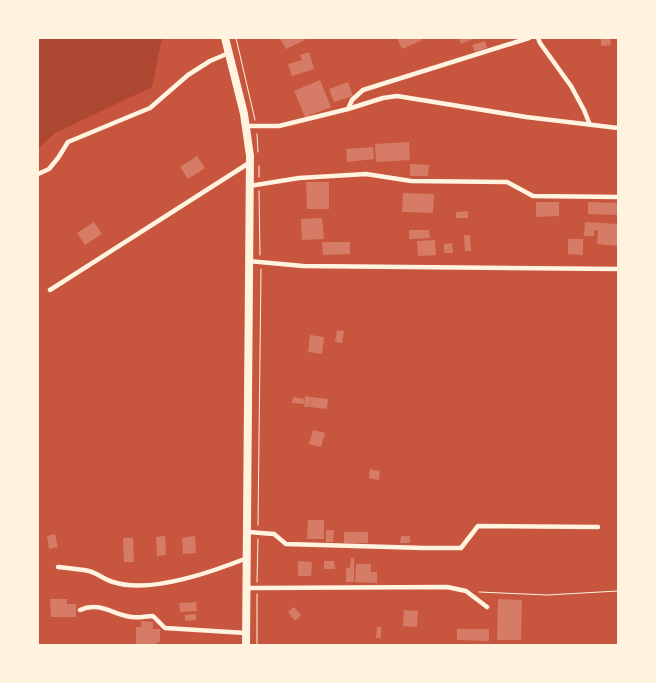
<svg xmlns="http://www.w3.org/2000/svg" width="656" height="683" font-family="Barlow,sans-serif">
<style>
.green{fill:#ae4732}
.building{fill:#d67c66}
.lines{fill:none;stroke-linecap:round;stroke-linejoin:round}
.path{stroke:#fff3e0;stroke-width:1}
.minor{stroke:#fff3e0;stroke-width:4.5}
.primary{stroke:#fff3e0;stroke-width:8}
</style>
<rect width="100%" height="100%" fill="#c8553d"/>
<!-- green -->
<polygon class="green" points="38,38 162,38 152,87 55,133 38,149"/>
<!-- building -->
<g class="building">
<polygon points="280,38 304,38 305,40 286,49"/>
<polygon points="397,38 420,38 422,40 402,49"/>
<polygon points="458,38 476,38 461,44"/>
<polygon points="601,38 610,38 611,45 601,46"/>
<polygon points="485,41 487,48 475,52 472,45"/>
<polygon points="309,52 314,69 292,76 288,64 302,60 300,55"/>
<polygon points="320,80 331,107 305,117 294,91"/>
<polygon points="348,82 353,96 334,102 329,89"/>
<polygon points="409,142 410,160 376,162 375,144"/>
<polygon points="373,147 374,159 347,162 346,149"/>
<polygon points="197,156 205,168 188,179 180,167"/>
<polygon points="410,164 429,165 428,176 410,176"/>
<polygon points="306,182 329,182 329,209 307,209"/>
<polygon points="403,193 434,194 433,213 402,212"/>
<polygon points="536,202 559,202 559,216 536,217"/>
<polygon points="588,202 618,203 618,215 588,214"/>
<polygon points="468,211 468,218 456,218 456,212"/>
<polygon points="322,218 324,239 302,240 301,219"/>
<polygon points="94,222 102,234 85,245 77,233"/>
<polygon points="585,222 618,224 618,246 597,244 598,231 594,230 594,236 584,236"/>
<polygon points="409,230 429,230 430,238 409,239"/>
<polygon points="464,235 470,235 471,251 465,251"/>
<polygon points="568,239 583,239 583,255 568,254"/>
<polygon points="435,240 436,255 418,256 417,241"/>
<polygon points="322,242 350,242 350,254 323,255"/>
<polygon points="452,243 453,253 444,253 444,244"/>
<polygon points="337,330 344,331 342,343 335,342"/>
<polygon points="310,335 324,337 322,354 308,352"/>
<polygon points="305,396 311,397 309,407 304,407"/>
<polygon points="293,397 304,399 304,404 292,403"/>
<polygon points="311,397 328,399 327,409 310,407"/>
<polygon points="313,430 325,433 321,447 309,444"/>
<polygon points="370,469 380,471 379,480 369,478"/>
<polygon points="308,520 324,520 324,539 307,539"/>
<polygon points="326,530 334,530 333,542 326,542"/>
<rect x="344" y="532" width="24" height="11"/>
<polygon points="55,534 58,547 49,549 47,536"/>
<polygon points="165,536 166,555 157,556 156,537"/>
<polygon points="195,536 196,553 183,554 182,538"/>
<polygon points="401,536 410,536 410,543 400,543"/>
<polygon points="123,538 133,538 134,562 124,562"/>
<polygon points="351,558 354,558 354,582 346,582 346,568 350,568"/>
<polygon points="298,561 312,562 311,576 298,576"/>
<polygon points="324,561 334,561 335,569 324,569"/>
<polygon points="356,564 371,564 371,572 377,572 377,583 355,582"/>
<polygon points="50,599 67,599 67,604 76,604 76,617 51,617"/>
<polygon points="498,599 522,600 521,640 497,640"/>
<polygon points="196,602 197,611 180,612 179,603"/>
<polygon points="294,607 301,615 295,621 288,612"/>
<polygon points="404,610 418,611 417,627 403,626"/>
<polygon points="196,614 196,620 185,621 185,615"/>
<polygon points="141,621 153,622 153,629 160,629 160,642 157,642 157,644 136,644 136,627 141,627"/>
<polygon points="377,627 381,627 381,638 376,638"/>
<polygon points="457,629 489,629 489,641 457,640"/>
</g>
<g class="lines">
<!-- path -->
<g class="path">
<polyline points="236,38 255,120"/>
<polyline points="257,134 258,152"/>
<polyline points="259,166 259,177"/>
<polyline points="259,191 260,255"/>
<polyline points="258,525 261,269"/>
<polyline points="257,582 258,539"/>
<polyline points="479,592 547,595 618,591"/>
<polyline points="257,646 257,594"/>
</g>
<!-- minor -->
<g class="minor">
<polyline points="538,38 540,43 571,86 584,110 590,125"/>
<polyline points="348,109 352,100 363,90 529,38"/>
<polyline points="246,126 279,126 348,109 383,98 397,96 526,117 618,128"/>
<polyline points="38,174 49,169 58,158 68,142 150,108 188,75 210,61 229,53"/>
<polyline points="249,186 299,178 366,174 411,181 507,182 533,196 618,197"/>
<polyline points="249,261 303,266 618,269"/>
<polyline points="50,290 249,163"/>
<polyline points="248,532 274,534 286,544 424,548 461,548 478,526 598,527"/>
<path d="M58 567C68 568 79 569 89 571 97 573 105 580 113 582 150 594 212 572 247 558"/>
<polyline points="247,588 447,587 466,591 487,607"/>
<path d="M80 610C99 601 114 615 132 617 139 618 146 616 153 616L165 628 246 633"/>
</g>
<!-- primary -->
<polyline class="primary" points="225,38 244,114 250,156 246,646"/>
</g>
<!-- border -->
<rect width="656" height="683" fill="none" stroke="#fff3e0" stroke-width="78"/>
</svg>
